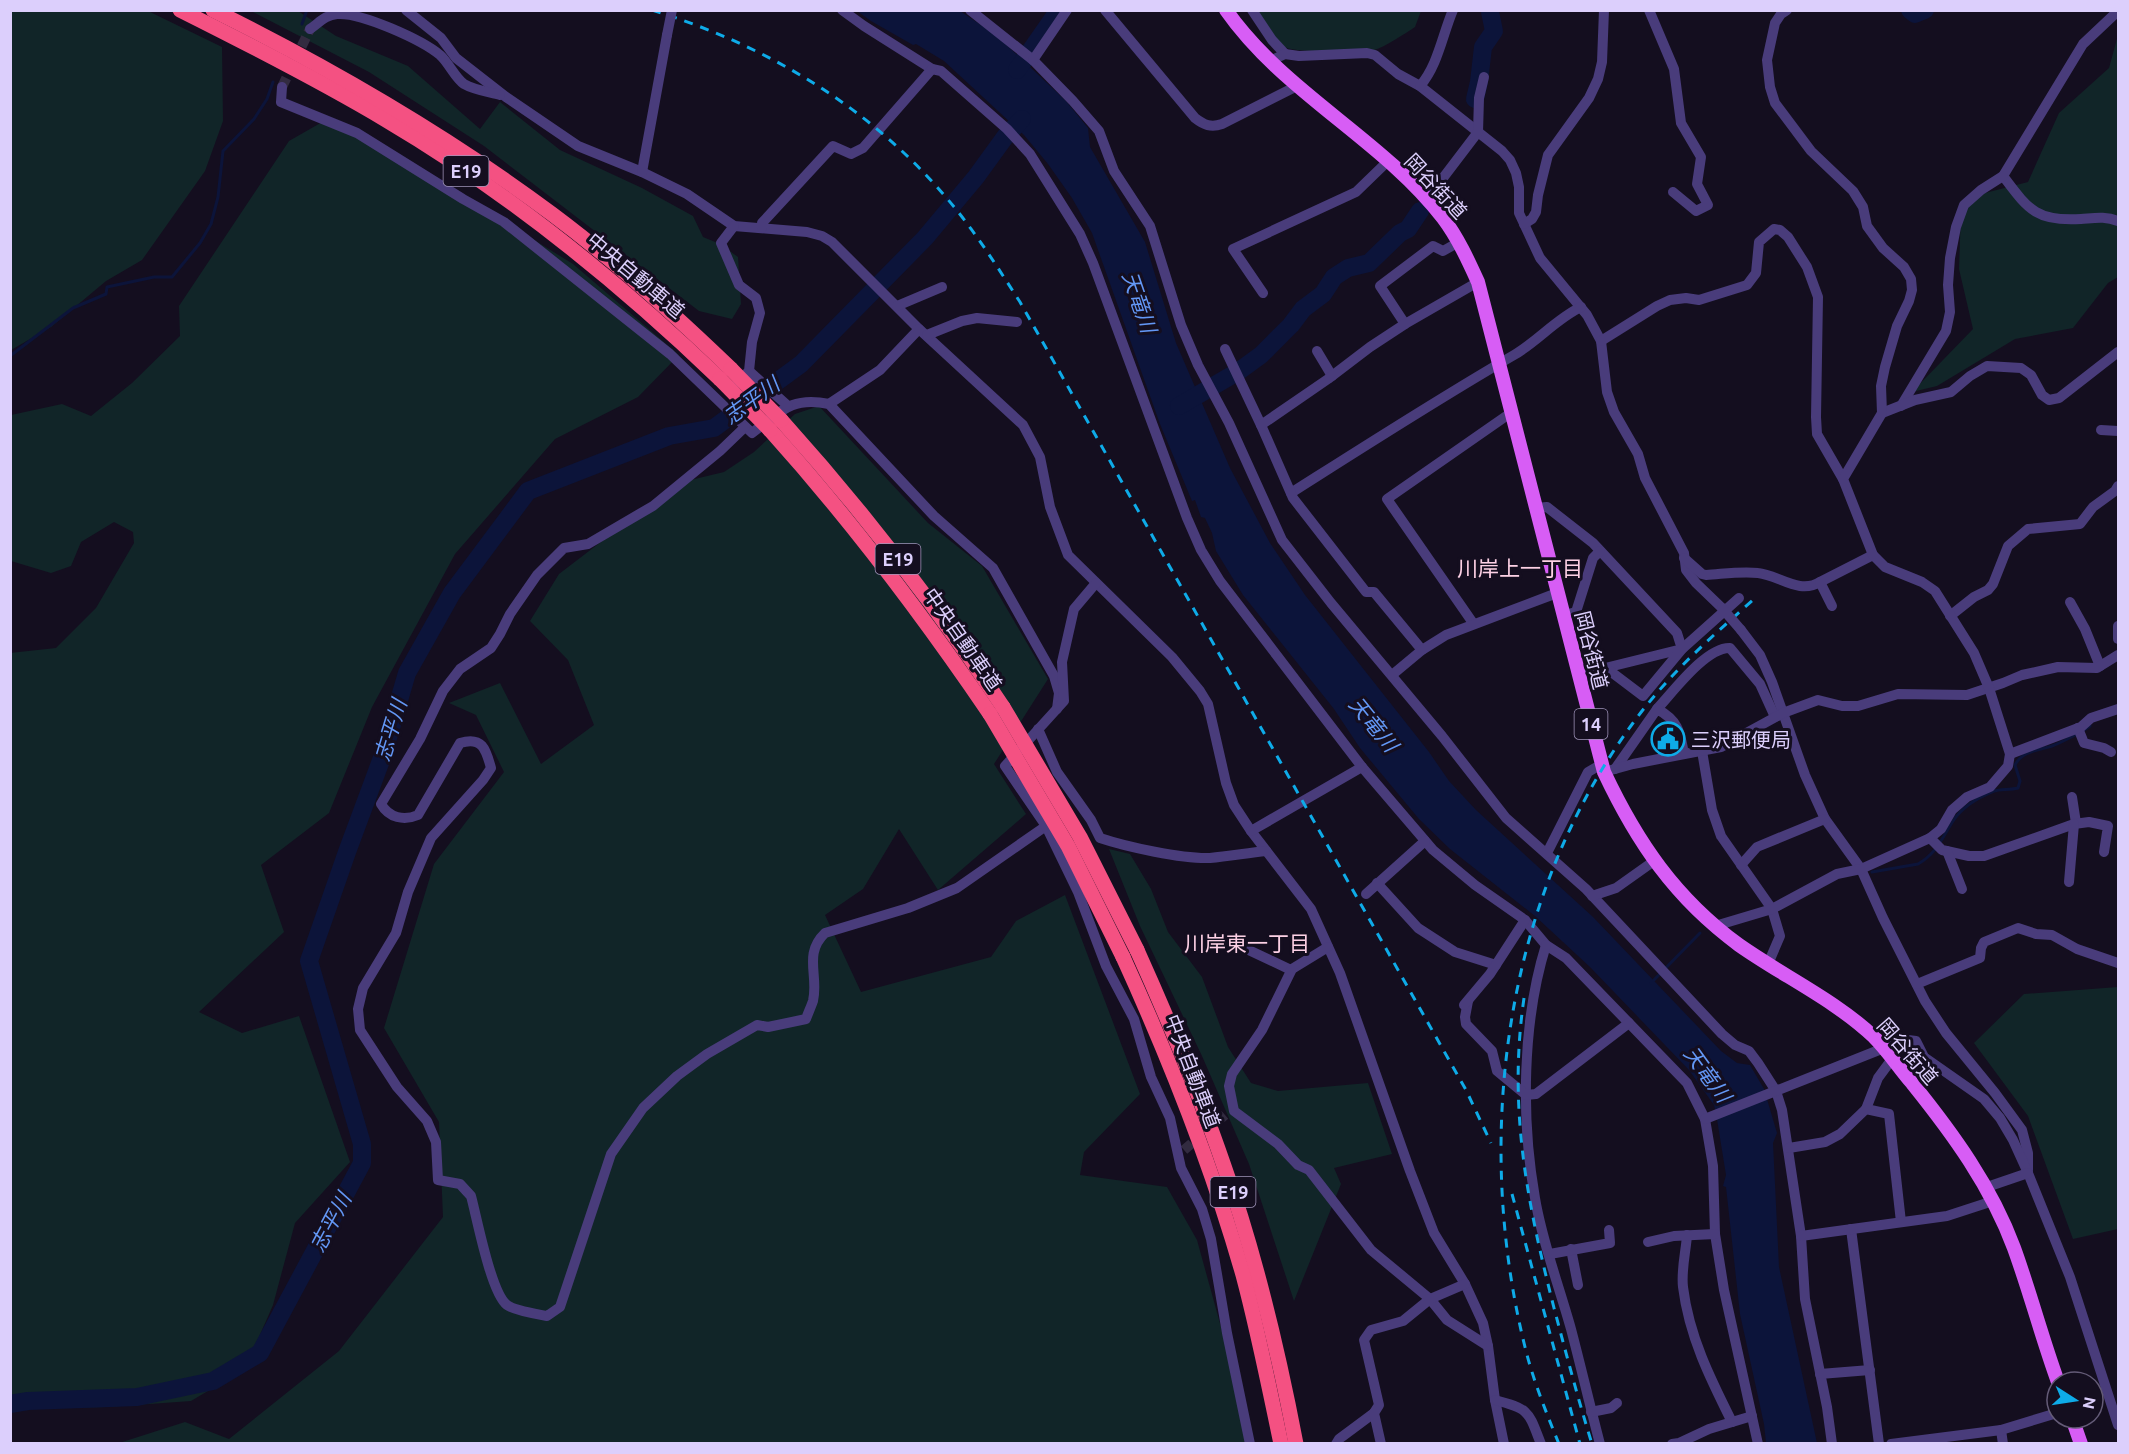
<svg xmlns="http://www.w3.org/2000/svg" width="2129" height="1454" font-family="Ubuntu,'Noto Sans JP',sans-serif">
<style>
.green{fill:#112528}
.water{fill:#0c143a}
.lines{fill:none;stroke-linecap:round;stroke-linejoin:round}
.stream{stroke:#0c143a;stroke-width:3}
.river{stroke:#0c143a;stroke-width:18}
.minor-tunnel{stroke:#322b40;stroke-width:10;stroke-dasharray:10 5;stroke-linecap:butt}
.minor{stroke:#493c7b;stroke-width:10}
.major{stroke:#d75df5;stroke-width:14}
.highway{stroke:#f45182;stroke-width:15}
.rail{stroke:#0eabe8;stroke-width:3;stroke-dasharray:9 8;stroke-linecap:butt}
.minor-bridge{stroke:#493c7b;stroke-width:10}
.highway-bridge{stroke:#f45182;stroke-width:15}
.labels{text-anchor:middle;dominant-baseline:central;stroke-width:6;stroke-linejoin:round;paint-order:stroke}
.shield{fill:#140e1f;stroke:#a095ba;stroke-width:1.5}
.shield-label{font-size:18px;font-weight:bold;fill:#dccffc}
.street-label{font-size:20px;fill:#dccffc;stroke:#140e1f}
.poi-label{font-size:20px;fill:#dccffc;stroke:#140e1f;text-anchor:start}
.water-label{font-size:21px;font-style:italic;fill:#6397f5;stroke:#140e1f}
.neighbourhood-label{font-size:21px;fill:#fcd0e4;stroke:#140e1f}
</style>
<rect width="100%" height="100%" fill="#140e1f"/>
<!-- green -->
<g class="green">
<polygon points="11,10 148,11 222,47 223,121 205,171 142,260 106,281 51,327 11,350"/>
<polygon points="251,11 298,11 336,36 408,66 480,129 500,102 560,150 642,188 693,216 703,237 720,244 738,257 741,304 732,319 699,311 484,146 369,72"/>
<path d="M1256 11H1421L1415 27C1404 34 1385 47 1374 50 1361 52 1294 53 1285 47 1272 38 1264 24 1256 11Z"/>
<polygon points="2118,35 2118,277 2108,283 2073,328 2015,339 1937,386 1912,392 1973,329 1959,269 1961,211 1985,193 2028,182 2059,113 2109,68"/>
<polygon points="331,117 370,138 573,264 679,355 638,397 555,439 455,554 372,707 329,813 261,865 284,932 199,1012 242,1033 299,1016 350,1162 295,1223 273,1305 245,1369 191,1401 108,1407 11,1409 10,653 56,648 96,608 134,543 133,532 114,522 81,542 71,566 51,573 11,561 11,415 62,404 91,416 132,383 180,336 179,306 289,141"/>
<polygon points="819,406 928,523 982,566 1048,679 994,764 1026,814 938,890 899,829 863,889 825,915 861,992 991,957 1016,921 1065,895 1140,1094 1084,1152 1080,1175 1167,1187 1197,1240 1253,1443 116,1444 185,1422 229,1439 339,1351 443,1217 439,1122 384,1028 434,864 504,772 476,715 449,703 500,683 541,764 594,725 568,660 530,621 559,574 678,483 724,472 754,452 795,414"/>
<polygon points="1109,849 1130,854 1151,889 1168,932 1202,977 1228,1047 1251,1083 1278,1091 1368,1083 1392,1154 1334,1168 1341,1184 1294,1301 1249,1164 1202,1056 1140,926"/>
<polygon points="2118,987 2118,1229 2073,1239 2028,1116 1974,1043 2024,994"/>
</g>
<!-- water -->
<polygon class="water" points="857,11 960,11 996,35 1066,101 1088,128 1090,147 1145,242 1176,343 1230,468 1270,543 1305,595 1429,752 1449,781 1476,810 1593,917 1721,1051 1737,1063 1750,1065 1764,1089 1777,1133 1773,1143 1779,1267 1817,1443 1766,1443 1764,1424 1740,1314 1726,1187 1723,1186 1726,1175 1716,1113 1714,1105 1689,1070 1590,967 1535,916 1450,849 1419,819 1360,748 1334,709 1243,595 1216,551 1212,533 1205,518 1201,517 1195,500 1192,501 1160,424 1092,233 1072,198 1048,164 1024,135 944,61 916,44 913,45 871,21"/>
<g class="lines">
<!-- stream -->
<g class="stream">
<polyline points="302,24 307,10"/>
<polyline points="10,356 73,308 106,294 107,287 154,277 172,277 200,243 211,224 218,197 223,151 254,119 267,99 273,82"/>
<path d="M1872 872 1918 864C1937 853 1942 838 1953 821 1962 807 1979 797 1994 791 2001 789 2010 790 2018 788L2020 781 2015 765C2022 751 2039 750 2052 746 2060 743 2084 731 2090 726"/>
<polyline points="1651,983 1700,933"/>
</g>
<!-- river -->
<g class="river">
<polyline points="1910,10 1915,14 1925,10"/>
<polyline points="1017,70 1059,10"/>
<polyline points="1475,99 1479,82 1483,47 1494,31 1490,12"/>
<polyline points="1179,406 1239,371 1261,355 1291,325 1303,309 1323,294 1334,277 1348,268 1369,263 1400,233 1408,229 1420,211"/>
<polyline points="10,1404 28,1401 137,1397 213,1381 260,1353 362,1163 362,1144 309,961 347,852 383,755 407,673 452,593 528,491 669,436 714,428 801,364 925,238 976,177 1005,137 1022,119"/>
</g>
<!-- minor-tunnel -->
<g class="minor-tunnel">
<polyline points="282,87 310,29"/>
<polyline points="1184,1150 1225,1115"/>
</g>
<!-- minor -->
<g class="minor">
<polyline points="406,10 441,38 456,58 506,97 578,146 642,172 687,194 734,226 807,232 822,236 832,242 919,329 1023,425 1040,457 1050,507 1068,555 1172,657 1200,691 1208,704 1226,783 1234,805 1251,831 1311,909 1340,973 1410,1171 1434,1233 1465,1284 1483,1323 1488,1346 1495,1400 1504,1444"/>
<polyline points="842,10 864,26 932,69 941,71 1007,129 1030,154 1080,234 1093,263 1187,518 1201,550 1220,581 1362,767 1433,850 1475,885 1525,920 1546,945 1566,958 1687,1083 1705,1119 1713,1166 1715,1234 1724,1290 1758,1444"/>
<polyline points="970,10 1033,60 1073,101 1099,131 1114,171 1150,226 1181,325 1198,365 1229,423 1282,540 1331,603 1442,736 1506,818 1586,889 1722,1034 1735,1045 1749,1051 1758,1063 1776,1091 1782,1110 1801,1236 1805,1299 1827,1407 1832,1444"/>
<path d="M1105 10 1195 118C1204 125 1211 128 1222 124L1297 86"/>
<polyline points="1252,10 1272,40 1285,54"/>
<polyline points="1649,10 1674,69 1681,123 1701,157 1697,184 1708,205 1696,211 1673,192"/>
<path d="M310 29C319 23 325 15 337 14 361 12 422 40 440 55 449 63 455 78 464 84 474 90 489 92 500 95"/>
<polyline points="1033,60 1067,10"/>
<polyline points="1270,61 1285,54 1299,56 1367,53 1375,55 1398,74 1420,86 1502,151 1510,160 1516,173 1519,187 1519,213 1540,258 1587,315 1601,341 1607,392 1614,412 1638,454 1645,478 1684,553 1686,570 1696,583 1722,608"/>
<path d="M1420 86C1438 65 1442 36 1453 10"/>
<path d="M282 87 281 102 357 133 463 199 504 222 670 354 752 433C780 412 791 396 829 404L934 516 993 568 1054 676 1059 693 1057 709"/>
<polyline points="642,172 667,35"/>
<path d="M2003 176C2028 209 2036 222 2081 219 2095 218 2105 216 2118 221"/>
<polyline points="1427,199 1478,132 1479,98 1484,77"/>
<polyline points="1524,224 1532,219 1536,212 1538,195 1548,155 1589,98 1598,79 1602,62 1604,10"/>
<polyline points="734,226 721,243 739,285 756,298 760,313 752,342 749,371 737,383"/>
<polyline points="762,228 762,223 833,146 851,154 863,148 932,69"/>
<polyline points="1263,293 1233,249 1356,192 1387,162"/>
<polyline points="897,306 942,287"/>
<polyline points="1405,324 1380,286 1433,246 1443,251 1459,242"/>
<polyline points="927,335 962,321 977,318 1017,322"/>
<polyline points="1601,341 1657,306 1670,300 1686,298 1699,300 1747,285 1756,273 1759,242 1774,229 1780,230 1788,237 1807,267 1818,297 1816,417 1817,434 1843,479"/>
<polyline points="1225,349 1261,425"/>
<polyline points="1317,351 1332,376"/>
<polyline points="749,371 788,406"/>
<polyline points="829,404 880,370 919,329"/>
<polyline points="1901,406 1946,331 1950,312 1948,285 1950,258 1956,227 1964,205 1981,190 2003,176 2083,44 2118,11"/>
<polyline points="1882,413 1915,400 1951,392 1970,376 1987,366 2021,368 2031,375 2042,395 2049,400 2059,398 2118,352"/>
<path d="M745 427 720 451 653 506 588 544 564 548 537 575 510 614 500 634 491 648 460 669 443 691 420 739 381 804C389 818 404 821 418 815L460 743C482 736 486 749 491 768L483 780 431 838 408 892 396 933 363 988 358 1009 360 1030 397 1087 427 1121 436 1142 438 1180 460 1184 471 1196C477 1218 491 1293 507 1305 515 1311 537 1314 547 1316L560 1307 611 1154 643 1108 677 1076 707 1054 757 1025 768 1027 806 1019C808 1013 811 1007 813 1001 819 976 803 954 825 933L908 908 957 888 1046 826"/>
<polyline points="2101,430 2118,431"/>
<path d="M1291 493C1365 446 1438 399 1514 355 1538 341 1556 319 1581 307"/>
<polyline points="1535,508 1547,507 1593,543 1677,633 1682,649 1597,670 1577,670"/>
<path d="M1684 558 1702 574 1706 575C1723 574 1741 571 1758 573 1779 575 1799 595 1820 582"/>
<polyline points="1096,583 1074,609 1062,662 1064,701 1005,766 1046,826 1078,892 1106,966 1134,1019 1151,1077 1170,1118 1181,1168 1202,1209 1211,1239 1227,1333 1250,1444"/>
<polyline points="2070,602 2085,629 2100,666"/>
<polyline points="1832,606 1820,582 1873,555"/>
<polyline points="1564,615 1576,612 1593,558 1600,551"/>
<polyline points="1950,616 1974,597 1988,590 1993,584 2008,546 2028,529 2080,524 2093,507 2115,491 2118,486"/>
<polyline points="1473,623 1387,499 1512,412"/>
<polyline points="2118,626 2118,639"/>
<polyline points="1741,630 1760,655 1772,682 1805,775 1825,819 1861,869 1883,918 1925,1001 1946,1033 1995,1093 2022,1130 2028,1153 2028,1170"/>
<polyline points="1422,650 1374,592 1366,592 1293,498 1261,425 1328,379 1370,347 1405,324 1478,282"/>
<polyline points="1606,668 1643,696 1682,649 1739,598"/>
<polyline points="1392,675 1422,650 1446,635 1557,593"/>
<path d="M1657 709C1673 692 1706 647 1730 648L1760 684 1775 717"/>
<polyline points="2078,728 2084,743 2104,748 2111,752"/>
<path d="M1038 729 1057 772 1091 820 1100 838C1127 847 1182 859 1210 858 1229 856 1248 853 1266 851"/>
<polyline points="1702,751 1712,810 1721,836 1772,909 1780,936 1768,964"/>
<polyline points="2010,754 2081,727 2091,718 2118,709"/>
<path d="M1615 769 1657 709C1679 721 1680 732 1684 754"/>
<polyline points="1604,772 1633,764 1721,747 1783,713 1818,700 1842,706 1858,706 1898,694 1967,695 2003,683 2022,675 2058,667 2097,668 2118,655"/>
<polyline points="2072,797 2076,823"/>
<polyline points="1251,831 1362,767"/>
<polyline points="1930,838 1942,850 1969,856 1984,856 2074,824 2089,822 2108,826 2104,852"/>
<polyline points="1947,851 1962,889"/>
<polyline points="1547,853 1588,772 1602,764"/>
<polyline points="1741,865 1757,847 1825,819"/>
<polyline points="2069,882 2074,824"/>
<polyline points="1377,883 1418,928 1455,952 1496,965"/>
<polyline points="1366,894 1425,841"/>
<polyline points="1592,896 1616,888 1654,861"/>
<polyline points="1715,926 1772,909 1837,874 1861,869 1930,838 1941,829 1952,810 1967,797 1990,787 2008,766 2010,754 1989,688 1974,653 1935,591 1922,582 1885,567 1873,555 1843,479 1882,413 1881,386 1885,367 1897,326 1909,301 1912,290 1911,279 1904,267 1883,248 1867,226 1863,207 1853,191 1811,151 1775,103 1770,87 1767,60 1775,23 1781,14 1787,10"/>
<polyline points="1224,940 1238,945 1291,970"/>
<path d="M1546 945C1522 1022 1521 1119 1535 1198 1542 1241 1559 1286 1571 1329 1581 1367 1590 1406 1600 1444"/>
<polyline points="1328,947 1292,969 1262,1030 1232,1074 1229,1086 1234,1111 1278,1144 1298,1165 1309,1170 1371,1250 1430,1299 1447,1320 1488,1346"/>
<polyline points="1917,984 1980,958 1981,948 1984,942 2018,928 2036,934 2052,935 2077,949 2118,963"/>
<polyline points="1468,1001 1465,1017 1466,1024 1492,1051 1497,1071 1526,1095 1536,1094 1629,1023"/>
<polyline points="1464,1005 1490,974 1525,920"/>
<polyline points="1866,1109 1889,1114 1901,1222"/>
<polyline points="1705,1119 1884,1048 1908,1040 1916,1041 1924,1057 1984,1099 2000,1118 2013,1140 2028,1173 2070,1277 2118,1425"/>
<polyline points="1789,1148 1825,1142 1840,1134 1866,1109 1878,1078 1892,1059"/>
<polyline points="1987,1187 2028,1173"/>
<polyline points="1851,1229 1879,1444"/>
<path d="M1687 1235C1686 1251 1681 1270 1683 1287 1689 1336 1710 1378 1732 1422"/>
<polyline points="1801,1236 1947,1216 1993,1201"/>
<polyline points="1648,1242 1674,1236 1715,1234"/>
<polyline points="1571,1249 1578,1285"/>
<polyline points="1550,1254 1610,1243 1609,1230"/>
<polyline points="1820,1374 1870,1370"/>
<path d="M1495 1400C1530 1409 1528 1411 1541 1444"/>
<polyline points="1591,1412 1611,1408 1617,1403"/>
<polyline points="2001,1430 2003,1444"/>
<polyline points="1336,1444 1339,1439 1374,1413"/>
<polyline points="1381,1444 1374,1413 1379,1405 1364,1340 1371,1330 1403,1321 1430,1299 1465,1284"/>
<polyline points="1672,1444 1679,1443 1709,1429 1752,1416"/>
<polyline points="1891,1444 2001,1430 2057,1413"/>
</g>
<!-- major -->
<g class="major">
<path d="M1226 10C1284 93 1382 139 1443 218 1458 238 1468 260 1478 282L1604 772C1637 842 1675 898 1739 945 1783 976 1835 1000 1874 1037 1888 1051 1899 1068 1912 1083 1953 1134 1991 1186 2014 1248 2030 1292 2042 1338 2058 1382"/>
<polyline points="2072,1418 2081,1444"/>
</g>
<!-- highway -->
<g class="highway">
<path d="M180 10C250 45 319 80 386 120 508 192 618 281 720 379"/>
<path d="M213 10C332 69 446 135 552 214 615 261 674 314 731 369"/>
<path d="M781 420C862 510 936 605 1003 707"/>
<path d="M770 430C851 520 922 614 990 714"/>
<path d="M1137 950C1169 1021 1199 1093 1224 1166 1256 1256 1278 1350 1296 1444"/>
<path d="M1123 957C1170 1060 1212 1166 1243 1275 1258 1331 1269 1387 1281 1444"/>
</g>
<!-- rail -->
<g class="rail">
<path d="M652 10C765 45 867 105 944 195 973 228 996 265 1020 302L1466 1090 1491 1143"/>
<path d="M1524 998C1508 1108 1527 1202 1554 1308 1566 1353 1578 1399 1592 1444"/>
<polyline points="1512,1194 1580,1444"/>
<path d="M1559 1444C1546 1412 1533 1380 1525 1347 1473 1138 1504 898 1633 723 1668 675 1709 639 1753 600"/>
</g>
<!-- minor-bridge -->
<g class="minor-bridge">
<polyline points="667,35 672,10"/>
<polyline points="1722,608 1741,630"/>
</g>
<!-- highway-bridge -->
<g class="highway-bridge">
<polyline points="731,369 781,420"/>
<polyline points="720,379 770,430"/>
<polyline points="1003,707 1080,837 1137,950"/>
<polyline points="990,714 1068,846 1123,957"/>
</g>
</g>
<!-- icons -->
<defs>
<g id="civic-ring" transform="scale(1.725)"><circle r="9.5" fill="#140e1f" stroke="#0eabe8" stroke-width="1.5"/><path d="M-.6-6.5H3V-4.5H.6V-3L4-1V1h2V6H-6V1h2V-1L-.6-3ZM-1.2 2.5V6h2.4V2.5Z" fill="#0eabe8"/></g>
</defs>
<g fill-rule="evenodd">
<use href="#civic-ring" x="1668" y="739"/>
</g>
<g class="labels">
<!-- shield labels -->
<g class="shield">
<rect x="443.5" y="156" width="45" height="30" rx="4.5"/>
<rect x="875.5" y="544" width="45" height="30" rx="4.5"/>
<rect x="1574.5" y="709" width="33" height="30" rx="4.5"/>
<rect x="1210.5" y="1177" width="45" height="30" rx="4.5"/>
</g>
<g class="shield-label">
<text x="466" y="171">E19</text>
<text x="898" y="559">E19</text>
<text x="1591" y="724">14</text>
<text x="1233" y="1192">E19</text>
</g>
<!-- street labels -->
<g class="street-label">
<text transform="translate(1436 186) rotate(47)">岡谷街道</text>
<text transform="translate(636 275) rotate(40)">中央自動車道</text>
<text transform="translate(963 639) rotate(55)">中央自動車道</text>
<text transform="translate(1592 650) rotate(76)">岡谷街道</text>
<text transform="translate(1908 1051) rotate(49)">岡谷街道</text>
<text transform="translate(1193 1071) rotate(69)">中央自動車道</text>
</g>
<!-- poi labels -->
<g class="poi-label">
<text x="1691" y="739">三沢郵便局</text>
</g>
<!-- water labels -->
<g class="water-label">
<text transform="translate(1140 302) rotate(71)">天竜川</text>
<text transform="translate(751 400) rotate(-36)">志平川</text>
<text transform="translate(1374 724) rotate(51)">天竜川</text>
<text transform="translate(390 730) rotate(-73)">志平川</text>
<text transform="translate(1708 1074) rotate(54)">天竜川</text>
<text transform="translate(330 1222) rotate(-62)">志平川</text>
</g>
<!-- neighbourhood labels -->
<g class="neighbourhood-label">
<text x="1520" y="568">川岸上一丁目</text>
<text x="1247" y="943">川岸東一丁目</text>
</g>
</g>
<!-- border -->
<rect width="2129" height="1454" fill="none" stroke="#dccffc" stroke-width="24"/>
<!-- north arrow -->
<g transform="translate(2075 1400) rotate(102)"><circle r="28" fill="#140e1f" stroke="#645b77" stroke-width="1.5"/>
<path d="M0-4.5L10 22L0 15L-10 22Z" fill="#0eabe8"/>
<text y="-9" font-size="16" font-weight="bold" text-anchor="middle" fill="#dccffc">N</text>
</g>
</svg>
